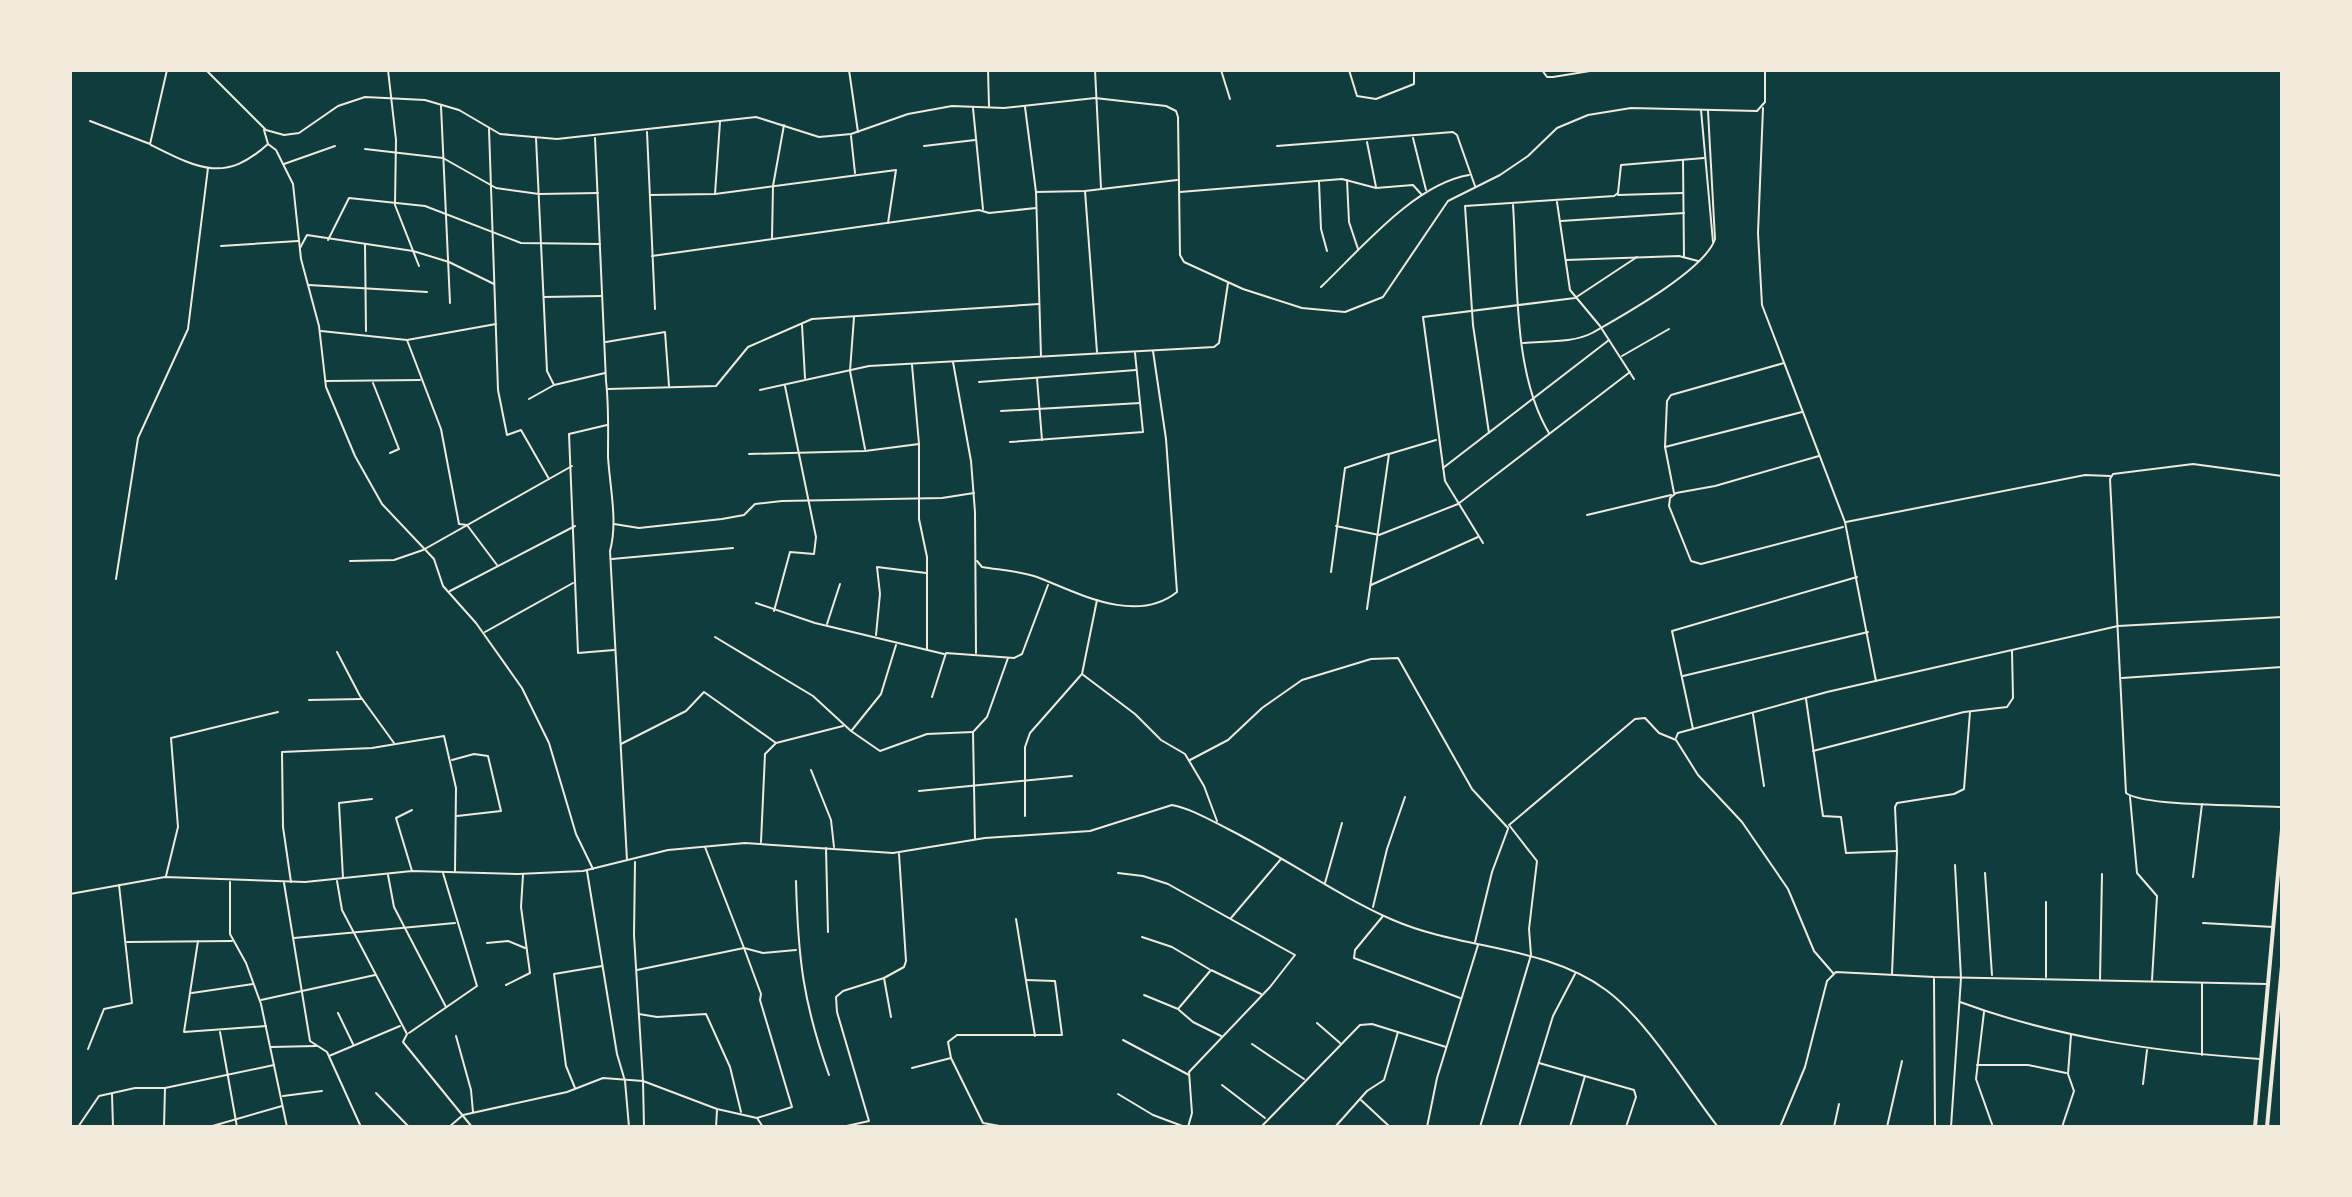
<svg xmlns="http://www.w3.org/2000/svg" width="2352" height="1197" font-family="Overpass,sans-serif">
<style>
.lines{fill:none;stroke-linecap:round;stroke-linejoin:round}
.minor{stroke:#f1e9da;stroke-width:2}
.trunk{stroke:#f1e9da;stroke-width:4}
</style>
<rect width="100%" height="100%" fill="#0f3d3e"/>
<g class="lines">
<!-- minor -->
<g class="minor">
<polyline points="206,70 266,130 284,135 299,133 338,106 365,97 425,100 459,110 500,134 557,139 756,117 819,137 851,134 908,114 952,106 1004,108 1095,98 1166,106 1176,111 1178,117 1180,255 1184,262 1243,289 1302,308 1345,312 1383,297 1448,201 1500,175 1528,156 1557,128 1588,115 1631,108 1757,111 1765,102 1765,70"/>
<polyline points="388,70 396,140 395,205 419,266"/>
<polyline points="849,70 858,132"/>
<polyline points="988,70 989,106"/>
<polyline points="1095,70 1101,188"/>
<polyline points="1221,70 1230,99"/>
<polyline points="1349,70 1357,96 1376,99 1414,84 1414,70"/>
<polyline points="1542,70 1547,77 1553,77 1596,70"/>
<polyline points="441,106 450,303"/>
<polyline points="1025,107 1036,192 1041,356"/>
<polyline points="973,108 983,209"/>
<polyline points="1763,108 1758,233 1762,305 1845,522 1876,681"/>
<polyline points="1701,110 1713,242"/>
<polyline points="90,121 150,144 167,70"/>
<polyline points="489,129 498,390 507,435 521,430 549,479"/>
<polyline points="264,130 268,144 276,150 293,184 301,259 319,326 326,387 355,456 382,504 434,559 443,586 476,623 522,688 549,743 576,834 593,869"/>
<polyline points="647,132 655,309"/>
<polyline points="851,136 855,173"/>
<polyline points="536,138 547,371 554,385"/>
<path d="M595 138 606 381C609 406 608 431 608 457 610 488 618 522 610 551L627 860"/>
<polyline points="1413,138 1426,190"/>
<polyline points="1367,142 1376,187"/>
<path d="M151 145C199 169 225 183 268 144"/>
<polyline points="924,146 975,140"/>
<polyline points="1277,146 1453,132 1457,135 1475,186"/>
<polyline points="365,149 443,158 496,188 539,194 598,193"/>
<polyline points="1683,160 1684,257"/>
<polyline points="284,164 335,146"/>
<polyline points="1347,180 1349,222 1358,249"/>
<polyline points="1319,182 1321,229 1327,251"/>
<polyline points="1085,191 1097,352"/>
<polyline points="1036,192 1085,191 1177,180"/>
<polyline points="1180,192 1342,179 1376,188 1413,185 1422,195"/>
<polyline points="715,194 720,122"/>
<polyline points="650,195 715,194 896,170 888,223"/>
<polyline points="1618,195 1683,193"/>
<polyline points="1557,202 1570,290 1600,326 1634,379"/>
<path d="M1513 205C1518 276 1512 372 1549 433"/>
<polyline points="1561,221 1684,213"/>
<polyline points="772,238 773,186 784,125"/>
<polyline points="328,240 349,198 425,206 521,243 600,244"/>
<polyline points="365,245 366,331"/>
<polyline points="221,246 298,241"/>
<polyline points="300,248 307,235 413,251 449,262 494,284"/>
<polyline points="652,256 979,210 989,213 1036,208"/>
<polyline points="1566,260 1679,256 1698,261"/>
<polyline points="309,285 427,292"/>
<path d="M1321 287C1360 250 1414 184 1469 175"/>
<polyline points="544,297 601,296"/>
<polyline points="854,317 850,371 865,449"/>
<polyline points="802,325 805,378"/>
<polyline points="321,331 407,340 496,324"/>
<polyline points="407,340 441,429 459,524 467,525 497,565"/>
<polyline points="606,342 665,332 669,386"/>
<path d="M1523 343C1543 341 1574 343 1592 333 1622 316 1705 270 1715 239L1708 111"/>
<polyline points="1622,356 1669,329"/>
<polyline points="953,362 971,461 975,512 976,653"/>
<polyline points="912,365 919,444 919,519 927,557 927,650"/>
<polyline points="1037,378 1042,440"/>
<polyline points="326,381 420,380"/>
<polyline points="979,382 1136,370"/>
<polyline points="373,383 399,449 390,453"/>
<polyline points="608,389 716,386 748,347 812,319 1039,304"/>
<polyline points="760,390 869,366 1214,347 1219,343 1228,283"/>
<polyline points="529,399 554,385 605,373"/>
<polyline points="1001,411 1140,403"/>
<polyline points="607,425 569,434 578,653 614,650"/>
<polyline points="1489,433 1473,325 1465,206 1614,196 1618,193 1621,165 1704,158"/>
<polyline points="1010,442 1143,432 1135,353"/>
<polyline points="1665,447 1802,412"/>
<polyline points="749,454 865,451 919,444"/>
<polyline points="1819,456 1715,486 1676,493 1670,498 1669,506 1691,561 1701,564 1843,527"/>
<polyline points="1443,468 1609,340"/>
<path d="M2282 476 2193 464 2113 474 2110 479 2126 793C2145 807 2253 805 2282 807"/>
<polyline points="1674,493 1665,447 1667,401 1671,395 1784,363"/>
<polyline points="1587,515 1671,495"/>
<polyline points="1846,522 2085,475 2110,476"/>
<polyline points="614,524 639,528 722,519 744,515 755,504 782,501 942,498 974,493"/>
<polyline points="1336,526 1379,535 1458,504 1630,372"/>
<polyline points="1483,543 1445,481 1423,317 1575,298 1637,257"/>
<polyline points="612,559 733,548"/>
<polyline points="350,561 394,560 423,550 572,466"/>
<path d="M977 561 982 567C1000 570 1020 571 1037 577 1078 593 1136 625 1177 592L1166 439 1153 351"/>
<polyline points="1331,572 1345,468 1388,454"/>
<polyline points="116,579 138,438 188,329 208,168"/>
<polyline points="1371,585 1478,537"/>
<polyline points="450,591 575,526"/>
<polyline points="1097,600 1082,674 1135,714 1161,740 1185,754 1204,786 1217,821"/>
<polyline points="756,603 815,623 944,654"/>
<polyline points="1367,609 1389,454 1436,440"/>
<polyline points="774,611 790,552 814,554 816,537 785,386"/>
<polyline points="827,624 840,584"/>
<polyline points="485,632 573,583"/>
<polyline points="876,635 880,594 877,567 926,573"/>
<polyline points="715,637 813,696 851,731 880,751 927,734 973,732"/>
<polyline points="337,652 360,696 394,743"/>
<polyline points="1683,676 1868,632"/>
<polyline points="2122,678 2282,667"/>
<polyline points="932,697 946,653 1014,658 1022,654 1048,585"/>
<polyline points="1806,699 1823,816 1841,817 1846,853 1897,851"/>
<polyline points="309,700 361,699"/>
<polyline points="1753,714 1764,786"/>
<polyline points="1693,729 1672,631 1857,577"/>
<polyline points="852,730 881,694 896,645"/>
<polyline points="1676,738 1678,733 1827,692 2118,626 2282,617"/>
<polyline points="621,744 686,711 704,692 776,743"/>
<polyline points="1813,751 1964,712 2007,707 2013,698 2012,651"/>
<polyline points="452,760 474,754 488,756 501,811 457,816"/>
<polyline points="1190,760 1228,740 1262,708 1302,680 1371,659 1398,658 1472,789 1508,828"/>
<polyline points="811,770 831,820 834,847"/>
<polyline points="919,791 1072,776"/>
<polyline points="2130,797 2137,873 2157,896 2152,980"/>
<polyline points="1025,816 1025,747 1030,733 1081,675"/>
<polyline points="975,839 973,732 987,717 1008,658"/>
<polyline points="761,842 765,754 776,743 843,726"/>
<polyline points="705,847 744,948 763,953 796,950"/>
<polyline points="826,848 828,932"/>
<polyline points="635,862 634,935 643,1081 717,1109 757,1118 763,1127"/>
<polyline points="412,871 396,818 412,810"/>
<polyline points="587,871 617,1054 625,1081 629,1127"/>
<polyline points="1118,873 1143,876 1168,884 1295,955 1270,987 1189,1072 1192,1113 1188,1127"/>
<polyline points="1985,873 1992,975"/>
<polyline points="388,875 394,907 446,1007"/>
<polyline points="166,876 178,827 171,738 278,712"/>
<polyline points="2193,877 2202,804"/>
<polyline points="343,878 339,803 372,799"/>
<polyline points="337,881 342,910 407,1034 403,1042 472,1127"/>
<path d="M796 881C798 958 803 1002 829 1075"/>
<polyline points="230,882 230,934 246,963 261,1004 287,1127"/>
<polyline points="291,882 283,827 282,752 372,748 444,736 456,788 455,871"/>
<polyline points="284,883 310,1041 327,1052 361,1127"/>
<polyline points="1325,883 1342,823"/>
<path d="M70 894 165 877 305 882 412 871 518 874 583 871 668 850 745 843 893 853 985 838 1090 831 1172 805C1192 809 1210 820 1228 829 1284 857 1336 895 1393 920 1462 950 1545 945 1606 990 1646 1019 1687 1087 1718 1127"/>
<polyline points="2046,902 2046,977"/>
<polyline points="1373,907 1387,849 1405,797"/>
<polyline points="1383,916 1355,950 1354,958 1460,998"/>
<polyline points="1231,918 1281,859"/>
<polyline points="1016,919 1035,1036"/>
<polyline points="2203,923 2273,927"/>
<polyline points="1142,937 1172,947 1209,969"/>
<polyline points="294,938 455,923"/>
<polyline points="198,941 184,1032 266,1026"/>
<polyline points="127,942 232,941"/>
<polyline points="1475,942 1492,872 1508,829"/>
<polyline points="487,943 508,941 525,948"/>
<polyline points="637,970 744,948 761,994 760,1000 792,1107 757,1118"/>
<polyline points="1892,974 1897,851 1895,807 1897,803 1954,794 1964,789 1970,712"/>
<polyline points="1934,979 1935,1127"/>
<polyline points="2100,980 2102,874"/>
<polyline points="2202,983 2202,1055"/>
<polyline points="506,985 530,973 521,907 523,875"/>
<polyline points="192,993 253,984"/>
<polyline points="1144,995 1178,1009 1211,970 1261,994"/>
<polyline points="261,1000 375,975"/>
<path d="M1960 1002C2058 1038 2157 1052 2260 1059"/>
<polyline points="1179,1010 1193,1022 1221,1036"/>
<polyline points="1984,1012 1976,1079 1993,1127"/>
<polyline points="338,1013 353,1044"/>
<polyline points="639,1014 657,1017 706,1014 730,1067 741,1112"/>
<polyline points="891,1017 884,978 904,967 906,961 899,854"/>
<polyline points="1317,1023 1340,1043"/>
<polyline points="220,1032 237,1127"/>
<polyline points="409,1033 477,986 443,873"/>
<polyline points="456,1036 471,1090 473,1112"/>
<polyline points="1123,1040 1189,1075"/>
<polyline points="1252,1044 1304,1079"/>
<polyline points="271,1047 316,1046"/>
<polyline points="88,1049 104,1009 132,1003 119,885"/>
<polyline points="329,1056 400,1026"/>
<polyline points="951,1058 948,1042 957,1035 1062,1035 1055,981 1026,980"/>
<polyline points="1539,1063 1634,1090 1636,1097 1626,1127"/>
<polyline points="1977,1065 2028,1065 2066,1073"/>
<polyline points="912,1068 951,1058 983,1123 1005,1127"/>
<polyline points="2143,1084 2147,1050"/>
<polyline points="1222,1085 1265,1118"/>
<polyline points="575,1088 566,1066 554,974 602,966"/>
<polyline points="376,1093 409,1127"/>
<polyline points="112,1094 113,1127"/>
<polyline points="1118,1094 1153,1115 1185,1127"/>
<polyline points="283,1096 322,1091"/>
<polyline points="1361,1100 1390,1127"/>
<polyline points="78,1127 99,1096 135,1088 165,1088 274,1065"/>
<polyline points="164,1127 165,1088"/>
<polyline points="209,1127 282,1106"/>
<polyline points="449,1127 463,1115 567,1092 603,1078 643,1081 644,1127"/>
<polyline points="716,1127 717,1110"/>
<polyline points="842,1127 869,1121 837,1012 836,997 843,991 884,978"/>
<polyline points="1261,1127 1360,1025 1372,1024 1446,1047"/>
<polyline points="1335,1127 1367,1091 1384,1080 1398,1032"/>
<polyline points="1427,1127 1437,1078 1478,945"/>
<polyline points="1480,1127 1531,955 1529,929 1537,861 1509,825 1635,719 1645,718 1659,733 1676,740 1698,775 1742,822 1788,889 1814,951 1833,973"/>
<polyline points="1519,1127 1553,1016 1575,974"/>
<polyline points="1570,1127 1585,1076"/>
<polyline points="1780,1127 1805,1067 1827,981 1836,972 1934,977 2267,984"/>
<polyline points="1834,1127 1839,1104"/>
<polyline points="1887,1127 1902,1061"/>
<polyline points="1951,1127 1961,978 1955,865"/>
<polyline points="2062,1127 2074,1091 2068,1074 2071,1035"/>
</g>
<!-- trunk -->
<g class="trunk">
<polyline points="2255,1127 2282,830"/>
<polyline points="2267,1127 2282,966"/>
</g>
</g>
<!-- border -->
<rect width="2352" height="1197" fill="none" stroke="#f1e9da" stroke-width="144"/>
</svg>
